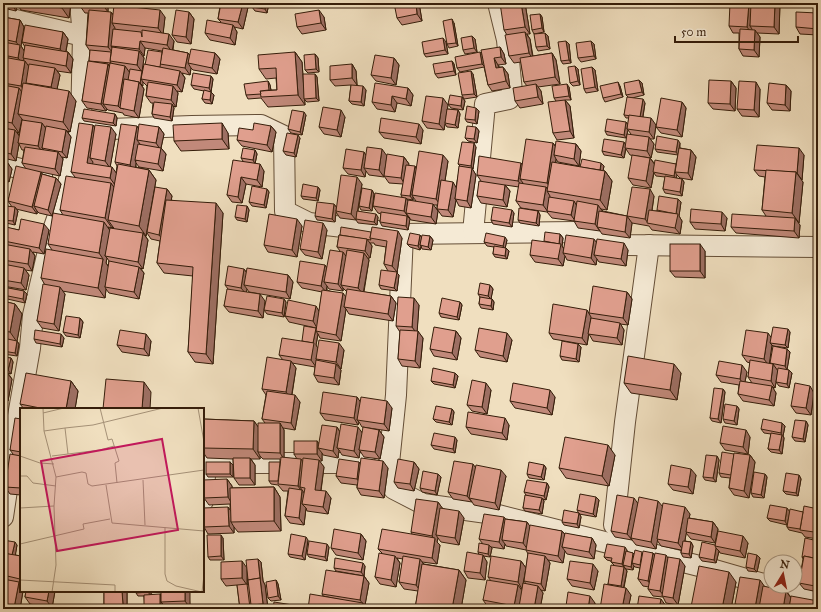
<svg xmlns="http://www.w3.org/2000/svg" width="821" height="612" font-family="'IM FELL Great Primer',serif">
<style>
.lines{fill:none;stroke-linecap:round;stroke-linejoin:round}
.minor-casing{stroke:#644e37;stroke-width:22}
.minor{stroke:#f5ead5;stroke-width:20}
.wall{fill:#c1897a;stroke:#351d0a;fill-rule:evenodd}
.shaded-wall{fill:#9d6f63;stroke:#351d0a}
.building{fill:#e09f8e;stroke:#351d0a}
.inset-road{fill:none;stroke:#a59177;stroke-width:1}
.view{fill:#c2185b;fill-opacity:0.15;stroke:#c2185b;stroke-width:2}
.inset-edge{fill:none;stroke:#351d0a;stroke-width:2}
</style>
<rect width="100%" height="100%" fill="#f0dfbf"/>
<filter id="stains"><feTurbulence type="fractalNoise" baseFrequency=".005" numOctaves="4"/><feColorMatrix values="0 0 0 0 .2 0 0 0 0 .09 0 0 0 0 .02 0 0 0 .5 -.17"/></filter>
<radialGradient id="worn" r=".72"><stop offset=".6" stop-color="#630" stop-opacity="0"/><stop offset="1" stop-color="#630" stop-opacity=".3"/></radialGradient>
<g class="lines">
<!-- minor casing -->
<g class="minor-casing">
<g id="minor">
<polyline points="3,17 83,36"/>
<polyline points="81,124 110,129 192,126 261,125 284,136 285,211 309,223 403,234 576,232 627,245 818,247"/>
<polyline points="3,164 42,175"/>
<polyline points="473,233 485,104 509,99 512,92 507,40 498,3"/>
<polyline points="403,234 396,395 389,463 394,489 423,504 494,514 715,570 788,591 818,602"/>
<polyline points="203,501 206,463 365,463"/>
<polyline points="3,517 18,416 30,348 33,315 53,230 66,193 81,124 83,36 80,3"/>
<polyline points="614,525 625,422 649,245"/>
</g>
</g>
<!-- minor -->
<use href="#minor" class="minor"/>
</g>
<!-- wall -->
<g class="wall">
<polygon points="3,3 71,3 69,18 21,10 17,4 16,11 3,8"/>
<path d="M80 3H108V12L113 14 165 17 163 33 174 41 173 50 188 53 190 55 215 53 220 59 217 74 193 70 191 68 190 75 182 73 185 78 182 92 177 91 178 93 176 107 173 106 174 108 172 121 154 118 152 114 153 103H151L146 96 147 86 143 82 142 86 144 89 139 118 124 115 123 113 108 110 107 109 106 111 87 108 82 101 89 61 90 51 86 45 88 13H85L80 6ZM145 48 162 51V52L143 71 142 70 144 58 143 56H144Z"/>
<polygon points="113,3 160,3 160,6"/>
<polygon points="211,3 249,3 243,29 234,27 237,32 235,45 210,40 205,33 221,22 218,19 220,6 212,5"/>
<polygon points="253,3 269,3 267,13 255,11 252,7"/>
<polygon points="419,3 422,21 402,25 397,18"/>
<polygon points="525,3 530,34 527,34 530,39 533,56 552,53 556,60 560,84 538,87 541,91 543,104 520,108 515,101 527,86 524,82 521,62 514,63 509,56 507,35 504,30"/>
<polygon points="780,3 779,34 757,33 760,37 759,57 743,56 739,49 739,33 733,33 729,26"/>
<polygon points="189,12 194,19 191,44 177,42 172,35"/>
<polygon points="818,13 818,35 800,34 796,27"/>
<polygon points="540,14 542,17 544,32 534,34 532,30"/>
<path d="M3 17 20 20 24 27 21 46 24 51 25 47 22 42 63 32 68 39 66 52H68L73 59 71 73 57 71 60 75 57 89 76 101 70 132 67 131 71 137 67 158 62 157 63 159 60 176 41 172 42 174 56 178 61 184 52 216 39 213 37 211V214L16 209 18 211 15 225 6 223 3 220V192L8 199 26 169 22 163 24 150H22L19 144 16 161 3 158ZM22 119V120L19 135 17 132 19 133ZM8 201 12 207 7 206Z"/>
<polygon points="324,17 326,30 302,34 297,27"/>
<polygon points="454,23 458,46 449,48 447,44"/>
<polygon points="545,33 548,36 550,49 538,51 536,47"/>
<polygon points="475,39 477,52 465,54 463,50"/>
<polygon points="446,42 448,54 426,57 424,54"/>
<polygon points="569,44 571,63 563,64 561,61"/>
<polygon points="594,44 596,59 581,62 578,58"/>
<polygon points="500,47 504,54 506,64 498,65 499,67 503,67 508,74 510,88 492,91 488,85 484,67 460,72 457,68"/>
<polygon points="295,52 302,62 305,105 268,107 261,98 248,99 246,95 268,81 270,85 271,90 277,90 276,78 266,79 259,69"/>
<polygon points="315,54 318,58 319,72 308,73 305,70"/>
<polygon points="394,58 399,65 396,85 376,81 371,75"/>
<polygon points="452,61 454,64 456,75 438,78 435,74"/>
<polygon points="352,64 356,71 357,85 366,90 364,106 352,104 349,101 351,85 335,86 330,80"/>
<polygon points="578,69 580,85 573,86 570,83"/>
<polygon points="595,70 598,91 586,93 584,89"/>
<polygon points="315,74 317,77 319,101 307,102 304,99"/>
<polygon points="473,74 477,97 464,99 462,95"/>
<polygon points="211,76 213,79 211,92 214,95 212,104 205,103 202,99 204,91 194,89 191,85"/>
<polygon points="639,80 642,83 644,95 632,98 645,103 643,117 656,125 654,139 650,139 654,144 651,158 630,155 626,149 624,158 604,155 602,151 626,145 631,134 628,130 626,138 607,135 605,131 626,122 628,124 629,118 626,118 624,115 628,97 626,95"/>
<polygon points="731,81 736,88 735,111 713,109 708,103"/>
<polygon points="786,85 791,91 790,111 772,110 767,103"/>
<polygon points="620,86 623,97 605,102 603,98"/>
<polygon points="569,87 571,100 565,100 570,106 574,138 557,140 553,133 556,101 554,98"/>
<polygon points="408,88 413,95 411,106 397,103 395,112 377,109 372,102"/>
<polygon points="760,89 759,117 742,116 737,109"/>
<polygon points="462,97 465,101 463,110 451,108 448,104"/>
<polygon points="682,102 686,108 682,137 661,133 656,127"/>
<polygon points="448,105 447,109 458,110 460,114 458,128 447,127 445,124 444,130 427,128 422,121"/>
<polygon points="479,111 477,124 467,122 465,119"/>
<polygon points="115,114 117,118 116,126 84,121 82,118"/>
<polygon points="306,115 302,135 291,133 288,129"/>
<polygon points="345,117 341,137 324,134 319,127"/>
<path d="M93 125 95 128 116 134 110 167 116 173 117 166 115 162 139 129 159 127 164 134 161 148 166 154 163 171 139 167 136 163V167L149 170 156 180 154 191 167 189 172 196 171 200 223 213 213 364 195 362 188 352 193 276 164 273 157 263 160 241 151 239 147 233 146 236 145 235 148 240 143 269 140 268 144 273 139 299 109 293 106 289 105 298 62 291 65 294 59 331 42 328 37 321 45 285 41 278 52 250 48 244 63 215 60 210 75 177 71 172ZM108 227 112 228 113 227 114 228 110 230ZM107 258 109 261 108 266 106 263Z"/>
<polygon points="271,126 276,132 272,152 242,146 237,140 253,130"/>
<polygon points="476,127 479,131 477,143 468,141 465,138"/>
<polygon points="423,130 421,144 384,138 379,132"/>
<polygon points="228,133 229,149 181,151 174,141"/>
<polygon points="300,138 296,157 286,155 283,151"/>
<polygon points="553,143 555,146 576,144 581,151 579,166 558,162 556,159 556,163 580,167 604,166 603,171 605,171 612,181 607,210 601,209 603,211 627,216 654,196 652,211 657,211 657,210 678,199 681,202 679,216 682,221 680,234 652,230 649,226 632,223 630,238 602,234 600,231 578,228 574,221 552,218 547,212 521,208 516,201 519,187 505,185 510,191 507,207 481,203 477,196 481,181 477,175 522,164"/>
<polygon points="680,143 680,148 691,150 696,157 692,180 680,178 677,175 676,178 682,179 684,182 682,196 665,193 663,189 665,177 656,176 654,173 651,188 633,185 628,178 650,158 655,164 676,164 678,155 657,152 655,149"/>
<path d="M476 147 473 169H472L476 175 471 208 459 206 456 200 453 217 442 216 437 209V205H433L438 211 436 224 411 220 409 217V218L410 219 408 230 382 226 380 222 381 214 378 213 373 206 402 197 401 195 403 184 389 183 384 176V177L369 175 366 171 365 177 348 174 343 168 364 152 366 156 404 157 409 164 408 165 416 168 448 161 445 181 456 187 460 166 458 164ZM413 197 416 201H408L407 199 413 200Z"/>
<polygon points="255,150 257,154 255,164 264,171 262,187 246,184 242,203 232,202 227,195 243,161 241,158"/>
<polygon points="804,155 802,180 801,180 803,182 799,223 798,223 800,225 799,238 736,233 731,227 766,216 762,210 765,177 759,176 754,170"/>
<polygon points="3,161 7,162 12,169 9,182 3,180"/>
<polygon points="362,184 358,211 378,217 377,225 358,223 356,220 340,218 336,212 335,222 317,220 315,216 334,204 336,207"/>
<polygon points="318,187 320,190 318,201 303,199 301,196"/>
<polygon points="267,189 269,192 266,208 252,206 249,202"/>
<polygon points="372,190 374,194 372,211 361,210 359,206"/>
<polygon points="247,206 249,210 247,222 237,220 235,217"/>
<polygon points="538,211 540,215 539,226 520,223 518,220"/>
<polygon points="514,213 512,227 493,224 491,220"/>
<polygon points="727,218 725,231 695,229 690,222"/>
<polygon points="302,226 297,257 268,252 264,245"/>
<polygon points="3,227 19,230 49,230 44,254 33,252 35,256 32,271 25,270 29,275 26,290 3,286"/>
<polygon points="327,230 322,259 305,255 300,249"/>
<polygon points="560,234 563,238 562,246 563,248 596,243 628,250 626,266 599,262 597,259 596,265 567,260 565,256 563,266 535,262 530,255 544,242"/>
<path d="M339 235 402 238 397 273 399 275 397 291 381 289 379 285 388 271 384 264 386 247 375 245 374 243H370L372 246 370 258H368L369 260 364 292 391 296 396 303 393 321 349 314 346 309 341 341 320 338 318 334 316 345 317 348 344 350 341 369H340L341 370 339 385 318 382 314 375 315 367 292 363 296 368 292 395 300 402 295 430 283 428 284 430V458L297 459 294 454 317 441 319 444 337 427 340 432H362L379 430 384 437 380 459 364 457 360 451 359 458 342 455 339 450 338 458 323 455 322 453V461H319L324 467 321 491 331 498 328 514 307 511 306 508 304 525 290 523 285 516 288 491H283L278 485 271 484 269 481 280 462V459H263L260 456V459H251L255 465V485H239L234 478 233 459 207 458 203 452V419L254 421 258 427 265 423 262 419 266 395 262 389 283 360 279 355 302 341 316 328 289 322 285 316 319 311 322 292 302 288 297 282 325 265 327 268 340 251 337 247ZM327 286 329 289 343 291V288L347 292 346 297 327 290Z"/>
<polygon points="420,235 421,237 430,236 433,240 431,250 422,249 421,246 420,250 410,247 407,244"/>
<polygon points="507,240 505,248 509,251 507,259 495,257 493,254 494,247 487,246 484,242"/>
<polygon points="705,251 705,278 675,277 670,271"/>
<polygon points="244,269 246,272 288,275 293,282 290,299 249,292 247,289 246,292 265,301 263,318 229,312 224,306 228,289 225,285"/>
<polygon points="490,285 493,289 491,298 492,299 494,302 493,310 481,308 479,304 480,297 478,294"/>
<polygon points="3,287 24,291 27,294 25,303 3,298"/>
<polygon points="627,292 632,299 628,325 620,324 624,330 622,345 593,341 589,334 587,345 553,339 549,333 589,313"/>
<polygon points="284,299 286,302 284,317 267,314 264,310"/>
<polygon points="3,301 15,304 22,314 17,341 19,344 17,356 3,354"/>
<polygon points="460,302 462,305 459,320 441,317 439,313"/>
<polygon points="419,305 417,331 423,338 420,368 402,366 398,359 400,332 396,326"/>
<polygon points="80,318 83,322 80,338 66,336 63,332"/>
<polygon points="456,331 461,338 457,360 434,356 430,349"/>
<polygon points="790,332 788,348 773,346 772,345 769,363 770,363 787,349 790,352 787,369 792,373 789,388 779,386 776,382 775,388 772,387 776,393 774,406 743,401 738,394 739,385 721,382 716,375 747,372 745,382 752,383 748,377 750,363 747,362 742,355 771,338"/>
<polygon points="64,338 62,347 36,343 34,339"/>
<polygon points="512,340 507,362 480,357 475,350"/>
<polygon points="151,341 149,356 122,352 117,345"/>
<polygon points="581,347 579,362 562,360 560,356"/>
<polygon points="3,357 11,358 13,362 11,374 8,373 12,379 8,401 3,400"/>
<polygon points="681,373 677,400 631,393 624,383"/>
<polygon points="458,376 455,388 434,384 431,381"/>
<polygon points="71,381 78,391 75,409 24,409 20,404"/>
<polygon points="723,389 725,392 721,423 712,421 710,418"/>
<polygon points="491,390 487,414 472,411 467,405"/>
<polygon points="814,393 811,415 796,413 791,406"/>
<polygon points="357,397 360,402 392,408 389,431 362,427 359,422 358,425 325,420 320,413"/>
<polygon points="555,397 552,415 515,408 510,401"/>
<polygon points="737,406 739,409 737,425 725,423 723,419"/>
<polygon points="452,409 454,412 452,425 436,422 433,419"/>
<polygon points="21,419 21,495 10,494 5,487 13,454 10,450"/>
<polygon points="806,421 808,425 805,442 795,441 792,437"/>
<polygon points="782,423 785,426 783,436 784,438 782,454 771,452 768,449 771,434 764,433 761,429"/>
<polygon points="509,425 507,440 471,434 466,427"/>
<polygon points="750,437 748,454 725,450 720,443"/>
<polygon points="457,440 455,453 434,449 431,445"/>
<polygon points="734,454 750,455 755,462 749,498 734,495 729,488 730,478 721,477 719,473"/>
<polygon points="615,455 609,486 566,478 559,468"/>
<polygon points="717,456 719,460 716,482 705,480 703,477"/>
<polygon points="230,462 233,465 233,477 208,477 206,474"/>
<polygon points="359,462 360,463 388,468 384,498 361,495 357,488 357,485 341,483 336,476"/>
<polygon points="414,462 419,469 414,491 398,488 394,482"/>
<polygon points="544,465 546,468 544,480 529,478 527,474"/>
<polygon points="475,467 506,476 499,510 474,505 472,502 453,499 448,492"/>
<polygon points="438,474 441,477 437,495 422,492 420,488"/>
<polygon points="765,474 767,477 764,498 753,497 751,493"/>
<polygon points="696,475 693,494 673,490 668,484"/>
<polygon points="799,475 801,479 798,496 786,494 783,491"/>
<polygon points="227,479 232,486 232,488 274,487 280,497 281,531 238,532 234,527 234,533 208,534 204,527 230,509 230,504 209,505 204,498"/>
<polygon points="547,483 549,487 546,500 543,499 544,501 542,514 525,511 523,508 526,495 524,492"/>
<polygon points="596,497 599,500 596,517 579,514 577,510"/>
<polygon points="438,502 442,508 464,518 459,545 441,542 438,538 437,542 440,545 437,564 422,562 424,564 459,570 466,580 461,609 415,609 418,591 404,589 399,582 403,559 397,558 400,563 396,587 380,584 375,577 382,553 378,549 412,534 411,532"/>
<polygon points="637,503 662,506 690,514 689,518 713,522 718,529 715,543 691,539 686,533 685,541 691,542 693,546 691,558 683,557 681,553 681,550 661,546 657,540 656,549 636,545 632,540 615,537 611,531"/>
<polygon points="818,509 818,539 805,537 802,533 789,530 787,527 787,525 770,521 767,518 789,511 803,512"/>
<polygon points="579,513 581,517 579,528 564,525 562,522"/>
<polygon points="505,519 527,522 530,527 562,531 565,534 592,538 596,545 594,559 567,554 565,551 563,563 548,560 550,563 545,591 541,590 543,593 540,609 499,609 488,607 483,600 491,581 488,577 521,561 526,568 523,583 526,584 524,581 528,554 526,550 506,546 505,544 504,549 491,547 492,548 490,557 483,556 487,562 485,580 468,578 464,571 479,555 478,552 483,544 479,539"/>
<polygon points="361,534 366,541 363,560 336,555 331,548"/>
<polygon points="223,538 224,560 210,560 208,557"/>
<polygon points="3,540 17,545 15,555 21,556 21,591 23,591 20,609 3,609"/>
<polygon points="308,540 305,560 290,557 288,554"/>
<polygon points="748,543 745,558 720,553 719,551 716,563 702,561 699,557 715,545"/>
<polygon points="329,547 327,561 309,557 307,554"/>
<polygon points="627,550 627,552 633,553 634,554 653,553 654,555 668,558 685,566 678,605 666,603 663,597 653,596 648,589 649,587 643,586 638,579 640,568 635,567 634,566 633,570 626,569 624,567 627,571 624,588 631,595 628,609 600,609 608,585 608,584 614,565 611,562 611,561 607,560 604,557"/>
<polygon points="757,555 760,558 757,572 748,571 746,567"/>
<polygon points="802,557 818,559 818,592 804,589 799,583 803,559"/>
<path d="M258 559 261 562 263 581 265 585 268 609H253L252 608 253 609H240L237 585 226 586 221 579 246 568ZM247 572 248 585 247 584Z"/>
<polygon points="365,566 364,576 336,571 334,568"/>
<polygon points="598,571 594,590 572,586 567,579"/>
<polygon points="364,576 369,583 365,605 323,596 322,594"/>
<polygon points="276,580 278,584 281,600 271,601 268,598"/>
<polygon points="736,582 731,609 693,609 691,607"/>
<polygon points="765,587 786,591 791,597 763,609 738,609 735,604"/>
<polygon points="26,591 55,591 52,608 30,604 25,597"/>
<polygon points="104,591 127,591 127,609 107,609 104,606"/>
<polygon points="136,591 151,591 151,594 161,597 161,591 189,591 190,608 166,608 162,603 162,609 145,609 144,596 138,596 136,593"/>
<polygon points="595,603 594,609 567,609 566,606"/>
</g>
<!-- shaded-wall -->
<g class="shaded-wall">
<polygon points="11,3 16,3 17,4 16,11"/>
<polygon points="62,3 71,3 69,18 62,8"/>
<polygon points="103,3 108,3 108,12 103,5"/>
<polygon points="243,3 249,3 243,29 238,22"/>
<polygon points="266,3 269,3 267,13 265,9"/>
<polygon points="416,3 419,3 422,21 417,14"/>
<polygon points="521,3 525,3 530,34 525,27"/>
<polygon points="749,3 754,3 750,26 752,29 752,34 747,27"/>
<polygon points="775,3 780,3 779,34 774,27"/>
<polygon points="160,10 165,17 163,35 158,28"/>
<polygon points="319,10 324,17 326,30 321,23"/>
<polygon points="111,12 116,19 112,23 115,28 114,46 111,46 113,49 112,52 108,47"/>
<polygon points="189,12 194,19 191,44 186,37"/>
<polygon points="540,14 542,17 544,32 542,28"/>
<polygon points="452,19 454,23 458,46 456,43"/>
<polygon points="20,20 24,27 21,46 25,52 23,64 18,58 20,47 16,42"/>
<polygon points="233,25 237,32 235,45 230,38"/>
<polygon points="755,30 760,37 759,57 754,50"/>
<polygon points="63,32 68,39 65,56 60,49"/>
<polygon points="525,32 530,39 533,60 529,53"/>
<polygon points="545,33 548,36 550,49 547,46"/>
<polygon points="169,34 174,41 172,52 167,45"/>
<polygon points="472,36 475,39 477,52 474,48"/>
<polygon points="443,38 446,42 448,54 445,50"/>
<polygon points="140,41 145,48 144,56 139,49"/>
<polygon points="566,41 569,44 571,63 569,60"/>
<polygon points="591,41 594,44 596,59 594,56"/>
<polygon points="500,47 504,54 506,64 501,57"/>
<polygon points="139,51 144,58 142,72 137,65"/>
<polygon points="68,52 73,59 71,73 66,66"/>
<polygon points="295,52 302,62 305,105 298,95"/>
<polygon points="480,52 483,56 485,67 482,64"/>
<polygon points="188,53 193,59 188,63 191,68 190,75 185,68"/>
<polygon points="215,53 220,59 217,74 212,68"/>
<polygon points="552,53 556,60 560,84 555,77"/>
<polygon points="315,54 318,58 319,72 316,69"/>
<polygon points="394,58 399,65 396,85 391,78"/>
<polygon points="494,58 498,65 500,75 496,68"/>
<polygon points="25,61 30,68 26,93 21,86"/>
<polygon points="452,61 454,64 456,75 454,71"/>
<polygon points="108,64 112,71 103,104 107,109 106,111 101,104"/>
<polygon points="352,64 356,71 357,85 352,78"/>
<polygon points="125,66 130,73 124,109 120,108 118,106"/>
<polygon points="575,66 578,69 580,85 578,81"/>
<polygon points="503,67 508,74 510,88 506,81"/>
<polygon points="592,67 595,70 598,91 595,87"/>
<polygon points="55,68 60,75 56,94 51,87"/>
<polygon points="142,71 141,79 143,82 143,86 140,83"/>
<polygon points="180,71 185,78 182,92 177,85"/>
<polygon points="471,71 473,74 477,97 474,94"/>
<polygon points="315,74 317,77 319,101 316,98"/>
<polygon points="211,76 213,79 211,92 214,95 212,104 210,100 211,92 209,88"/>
<polygon points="639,80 642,83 644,95 642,92"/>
<polygon points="268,81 270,85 272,97 269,93"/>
<polygon points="731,81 736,88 735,111 730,104"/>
<polygon points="139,82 144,89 139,118 134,111"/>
<polygon points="618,82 620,86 623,97 621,94"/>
<polygon points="756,82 760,89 759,117 754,110"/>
<polygon points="536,84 541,91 543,104 538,97"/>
<polygon points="567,84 569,87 571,100 569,96"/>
<polygon points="786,85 791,91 790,111 785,105"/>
<polygon points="173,86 178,93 176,107 171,100"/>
<polygon points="363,86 366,90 364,106 361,102"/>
<polygon points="19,88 26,98 18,114 22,119 19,133 12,123"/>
<polygon points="408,88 413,95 411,106 406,99"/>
<polygon points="69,91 76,101 70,132 63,122"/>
<polygon points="392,96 397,103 395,112 391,105"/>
<polygon points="462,97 465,101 463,110 461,106"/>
<polygon points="443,98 448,105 444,130 439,124"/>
<polygon points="643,99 645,103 642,121 640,117"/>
<polygon points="565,100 570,106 574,138 570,131"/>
<polygon points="682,102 686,108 682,137 677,130"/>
<polygon points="172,104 174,108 172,121 170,117"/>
<polygon points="476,108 479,111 477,124 475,120"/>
<polygon points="341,110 345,117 341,137 337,130"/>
<polygon points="458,110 460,114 458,128 455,125"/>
<polygon points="304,112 306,115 302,135 300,132"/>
<polygon points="115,114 117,118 116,126 113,123"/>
<polygon points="651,118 656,125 654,139 649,132"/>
<polygon points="626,122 628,125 627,129 628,130 626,138 624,135"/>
<polygon points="42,123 47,130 42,148 44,150 43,153 38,146"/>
<polygon points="222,123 228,133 229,149 222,139"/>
<polygon points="419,124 423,130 421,144 416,137"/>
<polygon points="93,125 98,132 90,158 93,162 91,170 87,163"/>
<polygon points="137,126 141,133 137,140 140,144 137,161 135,160 136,163 135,172 130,165"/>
<polygon points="271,126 276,132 272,152 267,145"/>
<polygon points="111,127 116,134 110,168 105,161"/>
<polygon points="159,127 164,134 161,148 166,154 163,171 158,164 160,149 156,143"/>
<polygon points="476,127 479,131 477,143 474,139"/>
<polygon points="15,130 20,137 18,143 19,144 16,161 11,154"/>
<polygon points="66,130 71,137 67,158 62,152"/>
<polygon points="298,135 300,138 296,157 294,153"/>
<polygon points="649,137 654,144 651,158 647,151"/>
<polygon points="678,140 680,143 678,155 676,152"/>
<polygon points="624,142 626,146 624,158 621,155"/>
<polygon points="474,143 476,147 473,169 471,166"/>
<polygon points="553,143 558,150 554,155 556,159 552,190 547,183"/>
<polygon points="576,144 581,151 579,166 574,159"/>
<polygon points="799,148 804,155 802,180 797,173"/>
<polygon points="382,149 387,156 384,177 379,170"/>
<polygon points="255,150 257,154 255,164 253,160"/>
<polygon points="691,150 696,157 692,180 688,173"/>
<polygon points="58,152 63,159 60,176 55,169"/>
<polygon points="364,152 368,159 364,168 366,171 365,177 361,170"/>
<polygon points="443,155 448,161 441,206 436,199"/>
<polygon points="404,157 409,164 405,185 401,178"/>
<polygon points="650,158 655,165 651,188 646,181"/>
<polygon points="7,162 12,169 9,182 4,175"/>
<polygon points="521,163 526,169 520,179 523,183 523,188 518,181"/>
<polygon points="601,163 604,166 602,176 600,173"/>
<polygon points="260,164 264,171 262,187 257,180"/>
<polygon points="676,164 675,172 677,175 676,179 674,176"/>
<polygon points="415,166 417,170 412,195 413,197 413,200 410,196"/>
<polygon points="112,167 117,174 115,185 110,178"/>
<polygon points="472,168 476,175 471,208 467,201"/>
<polygon points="149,170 156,180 146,236 139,226"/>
<polygon points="605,171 612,181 607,210 600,200"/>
<polygon points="41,172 45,179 34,206 37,211 37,214 32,207"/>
<polygon points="796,172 803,182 799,223 792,213"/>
<polygon points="241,177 246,184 242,203 238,197"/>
<polygon points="357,177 362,184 356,220 351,214"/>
<polygon points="56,178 61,184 52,216 48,210"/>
<polygon points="682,179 684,182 682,196 680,192"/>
<polygon points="453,182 457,189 455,199 456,200 453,217 448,210"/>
<polygon points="111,183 118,193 108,220 113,227 112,228 105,218"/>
<polygon points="505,185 510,191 507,207 503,200"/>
<polygon points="318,187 320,190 318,201 316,198"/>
<polygon points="546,187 549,191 547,191 550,196 548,212 543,205"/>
<polygon points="167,189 172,196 164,241 159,235"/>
<polygon points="267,189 269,192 266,208 264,205"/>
<polygon points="650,189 654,196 650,223 648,223 645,219"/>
<polygon points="372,190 374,194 372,211 369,208"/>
<polygon points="4,192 8,199 4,220 3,218 3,195"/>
<polygon points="406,198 411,204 406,213 409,217 409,218 404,211"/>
<polygon points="678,199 681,202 679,216 682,221 680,234 675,228 677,215 676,214"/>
<polygon points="574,201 578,208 576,222 571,215"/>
<polygon points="216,203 223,213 213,364 206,354"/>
<polygon points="334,204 337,208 336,211 336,212 335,222 332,219"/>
<polygon points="433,204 438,211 436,224 431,217"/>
<polygon points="598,205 603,212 597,227 600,231 595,224"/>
<polygon points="247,206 249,210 247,222 245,219"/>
<polygon points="15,207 18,211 15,225 13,221"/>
<polygon points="512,210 514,213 512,227 509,223"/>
<polygon points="538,211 540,215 539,226 536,223"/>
<polygon points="722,212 727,218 725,231 721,224"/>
<polygon points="376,214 378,217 377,225 374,222"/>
<polygon points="407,216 410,219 408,230 406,226"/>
<polygon points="627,216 632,223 630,238 625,232"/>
<polygon points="795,218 800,225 799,238 794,231"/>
<polygon points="297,219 302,226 297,257 292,250"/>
<polygon points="104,222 111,232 105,256 107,258 106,263 110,269 105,287 106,289 105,298 98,288 103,259 99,253"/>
<polygon points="323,223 327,230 322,259 318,252"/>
<polygon points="44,224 49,230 44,254 39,248"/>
<polygon points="398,231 402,238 397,273 399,275 397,291 394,288 397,272 392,266"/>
<polygon points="143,233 148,240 143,269 138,262"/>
<polygon points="560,234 563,238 562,246 565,251 563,253 565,256 563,266 558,259 559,244"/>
<polygon points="420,235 422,238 420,245 421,246 420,250 418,246"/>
<polygon points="430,236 433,240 431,250 428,247"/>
<polygon points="505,237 507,240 505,249 503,246"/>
<polygon points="367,239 372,246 370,258 365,251"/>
<polygon points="594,239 599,246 594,255 597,259 596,265 591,258"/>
<polygon points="624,243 628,250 626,266 621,259"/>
<polygon points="700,244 705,251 705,278 700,271"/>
<polygon points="506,248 509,251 507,259 505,256"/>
<polygon points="30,249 35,256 32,271 28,264"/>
<polygon points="343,252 348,259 341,285 343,288 343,291 338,284"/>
<polygon points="364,253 369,260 363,294 358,288"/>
<polygon points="325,265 329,272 324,282 327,286 326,292 321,286"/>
<polygon points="139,267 144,273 139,299 134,292"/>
<polygon points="24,268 29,275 26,290 21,283"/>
<polygon points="244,269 249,276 244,285 247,289 246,294 241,288"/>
<polygon points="288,275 293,282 290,299 286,292"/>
<polygon points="490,285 493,289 491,299 488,296"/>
<polygon points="60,287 65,294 59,331 54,324"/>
<polygon points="24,291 27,294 25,303 23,299"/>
<polygon points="627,292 632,299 628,325 623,318"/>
<polygon points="343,293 348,300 344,307 346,309 341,341 336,335"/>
<polygon points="260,294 265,301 263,318 258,311"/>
<polygon points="391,296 396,303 393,321 388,314"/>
<polygon points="414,298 419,305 417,334 412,327"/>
<polygon points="284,299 286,302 284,317 282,313"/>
<polygon points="492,299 494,302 493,310 491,306"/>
<polygon points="460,302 462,305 459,320 457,317"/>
<polygon points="15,304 22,314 17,341 19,344 17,356 15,353 17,342 10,332"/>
<polygon points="316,306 320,313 317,328 313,321"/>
<polygon points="587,310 591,317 587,345 582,338"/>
<polygon points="80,318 83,322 80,338 78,335"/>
<polygon points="620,323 624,330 622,345 617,338"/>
<polygon points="316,328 316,331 318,334 316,345 319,350 316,359 317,361 316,367 311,360 313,343"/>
<polygon points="788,329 790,332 788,348 785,345"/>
<polygon points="418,331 423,338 420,368 415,361"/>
<polygon points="456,331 461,338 457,360 452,353"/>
<polygon points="507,333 512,340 507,362 503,356"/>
<polygon points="768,333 773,340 770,343 772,345 769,366 764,359"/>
<polygon points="61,334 64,338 62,347 60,344"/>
<polygon points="146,334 151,341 149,356 144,349"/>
<polygon points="339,343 344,350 341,369 336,362"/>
<polygon points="578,344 581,347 579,362 576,359"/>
<polygon points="787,349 790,352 787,370 785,366"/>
<polygon points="11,358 13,362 11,374 8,370"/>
<polygon points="291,361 296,368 291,399 286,392"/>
<polygon points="336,364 341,370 339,385 334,378"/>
<polygon points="674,364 681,373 677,400 670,390"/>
<polygon points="773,364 778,371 775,388 771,381"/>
<polygon points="742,365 747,372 744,386 740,379"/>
<polygon points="789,370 792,373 789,388 787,384"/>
<polygon points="7,373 12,379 8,401 3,394"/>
<polygon points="455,373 458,376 455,388 453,385"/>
<polygon points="71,381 78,391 75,409 66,409"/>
<polygon points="144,382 151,392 150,409 142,409"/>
<polygon points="486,383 491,390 487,414 482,407"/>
<polygon points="772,386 776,393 774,406 769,400"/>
<polygon points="810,386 814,393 811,415 806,408"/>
<polygon points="723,389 725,392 721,423 718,419"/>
<polygon points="550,390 555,397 552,415 547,408"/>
<polygon points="295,395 300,402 295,430 291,423"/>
<polygon points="357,397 362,404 357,420 359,422 358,425 354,418"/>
<polygon points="387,401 392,408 389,431 384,424"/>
<polygon points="737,406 739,409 737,425 734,421"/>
<polygon points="452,409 454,412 452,425 449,422"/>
<polygon points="505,418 509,425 507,440 502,433"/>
<polygon points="254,421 261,431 258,452 260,456 260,459 253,449"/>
<polygon points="806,421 808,425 805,442 803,439"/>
<polygon points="280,423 284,430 284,459 280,453"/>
<polygon points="782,423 785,426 783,436 784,438 782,454 779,450 782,435 781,433"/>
<polygon points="337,427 341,434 337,448 339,450 338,458 333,451"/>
<polygon points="358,427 363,434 359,450 360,451 359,458 354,451"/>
<polygon points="379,430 384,437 380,459 375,452"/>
<polygon points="746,430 750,437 748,454 743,447"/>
<polygon points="455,437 457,440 455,453 453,449"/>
<polygon points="317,441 321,447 318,448 322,453 322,461 317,454"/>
<polygon points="608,445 615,455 609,486 602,476"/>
<polygon points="750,455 755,462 749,498 744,491"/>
<polygon points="717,456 719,460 716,482 713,478"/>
<polygon points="250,458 255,465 255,485 250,478"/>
<polygon points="301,459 306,466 300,487 307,497 302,504 306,508 304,525 299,518 302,492 298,486"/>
<polygon points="319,460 324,467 320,496 315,490"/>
<polygon points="383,461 388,468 384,498 379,491"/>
<polygon points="230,462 233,465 233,477 230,474"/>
<polygon points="359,462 364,469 362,486 357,479"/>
<polygon points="414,462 419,469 414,491 410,484"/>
<polygon points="473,464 478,471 469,498 472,502 467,496"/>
<polygon points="544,465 546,468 544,480 541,477"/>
<polygon points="691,469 696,475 693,494 688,487"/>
<polygon points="501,470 506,476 499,510 495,503"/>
<polygon points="438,474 441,477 437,495 435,491"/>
<polygon points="765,474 767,477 764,498 761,495"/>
<polygon points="799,475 801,479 798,496 796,493"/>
<polygon points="227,479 232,486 232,504 228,497"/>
<polygon points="547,483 549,487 546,500 544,496"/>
<polygon points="274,487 280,497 281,531 274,521"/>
<polygon points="326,491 331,498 328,514 323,507"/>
<polygon points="596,497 599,500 596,517 593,514"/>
<polygon points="542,498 544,501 542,514 539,510"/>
<polygon points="634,498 639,505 631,538 632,540 627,534"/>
<polygon points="658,501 663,507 656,549 651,542"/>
<polygon points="438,502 443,509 436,535 438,538 437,542 440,545 437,564 432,558 435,539 432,536"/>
<polygon points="228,507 233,514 231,522 234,527 234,533 229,526"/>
<polygon points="685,507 690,514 683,550 678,543"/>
<polygon points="787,508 790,512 787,525 785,521"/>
<polygon points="818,509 818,539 814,532"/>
<polygon points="459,511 464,518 459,545 455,538"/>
<polygon points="579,513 581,517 579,528 577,524"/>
<polygon points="504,517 509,524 502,540 505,544 504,549 499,542"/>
<polygon points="527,522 532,529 528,550 523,543"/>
<polygon points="713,522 718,529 715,543 711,537"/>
<polygon points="562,531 567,537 562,547 565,551 563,563 558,556"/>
<polygon points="361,534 366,541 363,560 358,553"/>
<polygon points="221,535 223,538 224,560 221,556"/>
<polygon points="743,536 748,543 745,558 740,551"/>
<polygon points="306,537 308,540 305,560 302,556"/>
<polygon points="592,538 596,545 594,559 589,552"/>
<polygon points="818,541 818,556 817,563 814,559"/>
<polygon points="15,542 17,545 15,558 12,555"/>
<polygon points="691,542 693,546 691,558 689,554"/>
<polygon points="203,544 203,545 204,558 203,557"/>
<polygon points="327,544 329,547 327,561 325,557"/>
<polygon points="489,545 492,548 490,557 488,554"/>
<polygon points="625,547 627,550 624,565 623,565 627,571 623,590 621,586 624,567 622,564"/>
<polygon points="716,548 719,551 716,563 714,560"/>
<polygon points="633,553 636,556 632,563 634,566 633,570 631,567"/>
<polygon points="653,553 658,560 653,588 648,581"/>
<polygon points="483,555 487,562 485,580 480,573"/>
<polygon points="666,555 671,562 664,596 660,591"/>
<polygon points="757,555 760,558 757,572 754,569"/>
<polygon points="395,556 400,563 396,587 391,580"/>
<polygon points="545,556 550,563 545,591 541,584"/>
<polygon points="258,559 261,562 263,581 265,585 268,609 267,609 263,604"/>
<polygon points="420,559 425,566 421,592 416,585"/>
<polygon points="680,559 685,566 678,605 673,598"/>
<polygon points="242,561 247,568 247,585 242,578"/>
<polygon points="521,561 526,568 522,589 518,582"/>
<polygon points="363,563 365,566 364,576 361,572"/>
<polygon points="593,564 598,571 594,590 590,583"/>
<polygon points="459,570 466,580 461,609 452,609"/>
<polygon points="818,570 818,590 815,586"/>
<polygon points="729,572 736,582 731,609 722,609"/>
<polygon points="364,576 369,583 365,605 368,609 362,609 363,604 360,600"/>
<polygon points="276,580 278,584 281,600 278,596"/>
<polygon points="760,580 765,587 759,608 759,609 756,609 755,608"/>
<polygon points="19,582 21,585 21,591 23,591 20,609 15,609 14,608"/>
<polygon points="518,585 523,592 519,607 520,609 517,609 514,606"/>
<polygon points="538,586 543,593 540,609 534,609"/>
<polygon points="626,588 631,595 628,609 622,609"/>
<polygon points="49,591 55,591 52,608 47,601"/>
<polygon points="122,591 127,591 127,609 126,609 123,605"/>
<polygon points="148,591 151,591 151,596 148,592"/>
<polygon points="185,591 190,591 190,608 185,601"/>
<polygon points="786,591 791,598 789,609 783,609"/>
<polygon points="160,594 162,598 161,602 162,603 162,609 161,609 160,608"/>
<polygon points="590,596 595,603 594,609 588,609"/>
<polygon points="661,599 666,606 665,609 659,609"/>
</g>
<!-- building -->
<g class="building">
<polygon points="33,3 62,3 62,8"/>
<polygon points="80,3 103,3 103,5 80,6"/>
<polygon points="221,3 243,3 238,22 218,19"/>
<polygon points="253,3 266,3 265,9 252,7"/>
<polygon points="394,3 416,3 417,14 397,18"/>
<polygon points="500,3 521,3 525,27 504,30"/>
<polygon points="730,3 749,3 747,27 729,26"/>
<polygon points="751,3 775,3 774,27 750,26"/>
<polygon points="114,5 160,10 158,28 112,23"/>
<polygon points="89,10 111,12 108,47 86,45"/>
<polygon points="176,10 189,12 186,37 172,35"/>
<polygon points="319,10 321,23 297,27 295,14"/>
<polygon points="796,12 818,13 818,29 796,27"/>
<polygon points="540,14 542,28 532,30 530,15"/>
<polygon points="3,17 20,20 16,42 3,39"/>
<polygon points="452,19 456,43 447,44 443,21"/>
<polygon points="207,20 233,25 230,38 205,33"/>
<polygon points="25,25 63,32 60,49 22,42"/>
<polygon points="113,29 141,32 142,37 142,30 169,34 167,45 140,41 139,49 111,46"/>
<polygon points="740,29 755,30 754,50 739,49"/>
<polygon points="525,32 529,53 509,56 505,35"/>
<polygon points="545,33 547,46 536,47 534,34"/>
<polygon points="472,36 474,48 463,50 461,38"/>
<polygon points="443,38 445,50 424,54 422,42"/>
<polygon points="566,41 569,60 561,61 558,42"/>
<polygon points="591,41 594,56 578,58 576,43"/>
<polygon points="3,42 20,45 18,58 3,55"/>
<polygon points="25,45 68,52 66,66 23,58"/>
<polygon points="112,47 139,51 137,65 110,61"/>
<polygon points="500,47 501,57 494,58 496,68 503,67 506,81 488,85 481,50"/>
<polygon points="163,48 188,53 185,68 160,64"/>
<polygon points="191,49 215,53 212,68 188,63"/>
<polygon points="90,50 111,52 110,61 111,63 89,61"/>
<polygon points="148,50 162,52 160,67 145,65"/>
<polygon points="295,52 298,95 261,97 260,91 277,90 276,68 259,69 258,55"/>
<polygon points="480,52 482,64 457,68 455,57"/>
<polygon points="552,53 555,77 524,82 520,58"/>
<polygon points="315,54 316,69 305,70 304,55"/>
<polygon points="375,55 394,58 391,78 371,75"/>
<polygon points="3,57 25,61 21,86 3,83"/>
<polygon points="88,61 108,64 101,104 82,101"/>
<polygon points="452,61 454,71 435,74 433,64"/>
<polygon points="110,63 125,66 118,106 103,104"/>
<polygon points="29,64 55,68 51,87 26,83"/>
<polygon points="144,64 180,71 177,85 141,79"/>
<polygon points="352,64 352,78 330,80 330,66"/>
<polygon points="575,66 578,81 570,83 568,67"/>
<polygon points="592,67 595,87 584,89 581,69"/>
<polygon points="130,69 142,71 140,83 139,83 139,82 128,80"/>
<polygon points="471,71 474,94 462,95 458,73"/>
<polygon points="193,73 211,76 209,88 191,85"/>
<polygon points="303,74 315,74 316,98 304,99"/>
<polygon points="124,79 139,82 134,111 120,108"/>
<polygon points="639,80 642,92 626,95 624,83"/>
<polygon points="709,80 731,81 730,104 708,103"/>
<polygon points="268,81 269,90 260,91 261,94 246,95 244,84"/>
<polygon points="739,81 756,82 754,110 737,109"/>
<polygon points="148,82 173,86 171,100 146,96"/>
<polygon points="618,82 621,94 603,98 600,86"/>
<polygon points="23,83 69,91 63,122 18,114"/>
<polygon points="375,83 408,88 406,99 392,96 391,105 372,102"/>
<polygon points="769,83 786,85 785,105 767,103"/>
<polygon points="536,84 538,97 515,101 513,88"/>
<polygon points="567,84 569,96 554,98 552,86"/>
<polygon points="3,85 19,88 12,123 3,121"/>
<polygon points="351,85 363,86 361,102 349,101"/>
<polygon points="204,90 211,92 210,100 202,99"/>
<polygon points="450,95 462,97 461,106 448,104"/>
<polygon points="426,96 443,98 439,124 422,121"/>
<polygon points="627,97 643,99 640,117 624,115"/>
<polygon points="661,98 682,102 677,130 656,127"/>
<polygon points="565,100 570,131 553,133 548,102"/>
<polygon points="154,102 172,104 170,117 152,114"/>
<polygon points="467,106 476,108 475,120 465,119"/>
<polygon points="323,107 341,110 337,130 319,127"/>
<polygon points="84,109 115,114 113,123 82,118"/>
<polygon points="447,109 458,110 455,125 445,123"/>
<polygon points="292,110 304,112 300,132 288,129"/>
<polygon points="629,115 651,118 649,132 627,129"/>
<polygon points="381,118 419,124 416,137 379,132"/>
<polygon points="607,119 626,122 624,135 605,131"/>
<polygon points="22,120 42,123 38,146 18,143"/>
<polygon points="79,123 93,125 87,163 112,167 110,178 71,172"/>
<polygon points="222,123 222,139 174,141 173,125"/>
<polygon points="254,123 271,126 267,145 237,140 239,128 253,130"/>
<polygon points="121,124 137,126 130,165 115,162"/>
<polygon points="139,124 159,127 156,143 137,140"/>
<polygon points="95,125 111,127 105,161 90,158"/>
<polygon points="46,126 66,130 62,152 42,148"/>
<polygon points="467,126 476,127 474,139 465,138"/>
<polygon points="3,128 15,130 11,154 3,152"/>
<polygon points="287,133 298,135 294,153 283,151"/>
<polygon points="627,134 649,137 647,151 625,148"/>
<polygon points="657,136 678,140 676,152 655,149"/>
<polygon points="526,139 553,143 547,183 520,179"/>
<polygon points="604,139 624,142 621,155 602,151"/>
<polygon points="556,141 576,144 574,159 554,155"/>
<polygon points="462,142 474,143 471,166 458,164"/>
<polygon points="138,144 161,148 158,164 135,160"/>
<polygon points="757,145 799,148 797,173 796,173 796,172 754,170"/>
<polygon points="25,147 58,152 55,169 22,163"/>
<polygon points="367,147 382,149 379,170 364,168"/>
<polygon points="243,148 255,150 253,160 241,158"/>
<polygon points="679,148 691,150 688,173 675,172"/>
<polygon points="346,149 364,152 361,170 343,168"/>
<polygon points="419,151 443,155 436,199 412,195"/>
<polygon points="387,154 404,157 401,178 384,176"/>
<polygon points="632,155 650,158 646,181 628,178"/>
<polygon points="479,156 521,163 518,181 477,175"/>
<polygon points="582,159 601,163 600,170 580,167"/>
<polygon points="233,160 260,164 257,180 241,177 238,197 227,195"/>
<polygon points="655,160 676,164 674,176 653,172"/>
<polygon points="3,161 7,162 4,175 3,175"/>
<polygon points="552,162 605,171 600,200 547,191"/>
<polygon points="118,164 149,170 139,226 108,220"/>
<polygon points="406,165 415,166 410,196 401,195"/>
<polygon points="16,166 41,172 32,207 8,201"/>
<polygon points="459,166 472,168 467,201 455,199"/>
<polygon points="766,170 796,172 792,213 762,210"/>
<polygon points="42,174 56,178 48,210 34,206"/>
<polygon points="341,175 357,177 351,214 336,211"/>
<polygon points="66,176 111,183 105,218 60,210"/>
<polygon points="665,176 682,179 680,192 663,189"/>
<polygon points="441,180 453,182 448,210 437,209"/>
<polygon points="479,181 505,185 503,200 477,196"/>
<polygon points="519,183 546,187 543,205 516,201"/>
<polygon points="303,184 318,187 316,198 301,196"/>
<polygon points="252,186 267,189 264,205 249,202"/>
<polygon points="155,187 167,189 159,235 147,232"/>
<polygon points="632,187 650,189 645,219 627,216"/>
<polygon points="362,188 372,190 369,208 359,206"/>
<polygon points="375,193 406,198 404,211 373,206"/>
<polygon points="659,196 678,199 676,214 657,210"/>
<polygon points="549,197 574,201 571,215 547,211"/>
<polygon points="166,200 216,203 206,354 188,352 193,267 157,263"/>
<polygon points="408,200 433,204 431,217 406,213"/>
<polygon points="577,201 598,205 595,224 574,221"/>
<polygon points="317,202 334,204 332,219 315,216"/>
<polygon points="237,205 247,206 245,219 235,217"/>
<polygon points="6,206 15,207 13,221 3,220"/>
<polygon points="493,207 512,210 509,223 491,220"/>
<polygon points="519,208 538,211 536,223 518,220"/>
<polygon points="691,209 722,212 721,224 690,222"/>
<polygon points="649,210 678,214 675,228 647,223"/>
<polygon points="357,211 376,214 374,222 356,219"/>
<polygon points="599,211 627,216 625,232 597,227"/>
<polygon points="381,212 407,216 406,226 380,222"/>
<polygon points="53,213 104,222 99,253 48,244"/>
<polygon points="269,214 297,219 292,250 264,245"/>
<polygon points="732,214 795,218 794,231 731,227"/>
<polygon points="21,219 44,224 39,248 4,241 6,227 19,230"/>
<polygon points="305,220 323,223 318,252 300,249"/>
<polygon points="3,227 6,228 4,241 5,242 4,244 3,243"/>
<polygon points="341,227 371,232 370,238 371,240 340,235"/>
<polygon points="372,227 398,231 392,266 384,264 387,241 370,238"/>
<polygon points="110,228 143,233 138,262 105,256"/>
<polygon points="545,232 560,234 559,244 544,241"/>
<polygon points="410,233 420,235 418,246 407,244"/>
<polygon points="486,233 505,237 503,246 484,242"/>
<polygon points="339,235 367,239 365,251 337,247"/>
<polygon points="422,235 430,236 428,247 420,245"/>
<polygon points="566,235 594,239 591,258 563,253"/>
<polygon points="597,239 624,243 621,259 594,255"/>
<polygon points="532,240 561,244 558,259 530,255"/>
<polygon points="3,244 30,249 28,264 3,260"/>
<rect x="670" y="244" width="30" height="27"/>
<polygon points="494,246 506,248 505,256 493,254"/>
<polygon points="46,249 103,259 98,288 41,278"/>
<polygon points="330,250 343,252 338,284 324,282"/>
<polygon points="347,250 364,253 358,288 341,285"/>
<polygon points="109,261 139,267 134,292 105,287"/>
<polygon points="300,261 325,265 321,286 297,282"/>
<polygon points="3,264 24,268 21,283 3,280"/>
<polygon points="228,266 244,269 241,288 225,285"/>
<polygon points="247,268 288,275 286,292 244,285"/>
<polygon points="381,270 397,272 394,288 379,285"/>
<polygon points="480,283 490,285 488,296 478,294"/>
<polygon points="43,284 60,287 54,324 37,321"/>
<polygon points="593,286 627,292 623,318 589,313"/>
<polygon points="3,287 24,291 23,299 3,295"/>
<polygon points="227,289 260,294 258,311 224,306"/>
<polygon points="347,289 391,296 388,314 344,307"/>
<polygon points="322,290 343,293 336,335 316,331"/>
<polygon points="267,296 284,299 282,313 264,310"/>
<polygon points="398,297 414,298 412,327 396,326"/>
<polygon points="480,297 492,299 491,306 479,304"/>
<polygon points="442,298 460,302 457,317 439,313"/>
<polygon points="288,300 316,306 313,321 285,316"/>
<polygon points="3,301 15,304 10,332 3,331"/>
<polygon points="553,304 587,310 582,338 549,333"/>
<polygon points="66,316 80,318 78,335 63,332"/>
<polygon points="591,318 620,323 617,338 588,334"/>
<polygon points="304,326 316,328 313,343 302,341"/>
<polygon points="434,327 456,331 452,353 430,349"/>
<polygon points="773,327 788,329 785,345 770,343"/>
<polygon points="479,328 507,333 503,356 475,350"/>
<polygon points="35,330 61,334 60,344 34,339"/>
<polygon points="120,330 146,334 144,349 117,345"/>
<polygon points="400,330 418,331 415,361 398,359"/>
<polygon points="746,330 768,333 764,359 742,355"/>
<polygon points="3,338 17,341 15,353 3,351"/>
<polygon points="282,338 314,343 311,360 279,355"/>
<polygon points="319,340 339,343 336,362 316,359"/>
<polygon points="562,341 578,344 576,359 560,356"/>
<polygon points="773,346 787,349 785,366 770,363"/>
<polygon points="628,356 674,364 670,390 624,383"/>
<polygon points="3,357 11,358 8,370 3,370"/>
<polygon points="267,357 291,361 286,392 262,389"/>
<polygon points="316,360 336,364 334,378 314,375"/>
<polygon points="750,360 773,364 771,381 748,377"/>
<polygon points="719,361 742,365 740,379 716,375"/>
<polygon points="433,368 455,373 453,385 431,381"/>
<polygon points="778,368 789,370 787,384 776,382"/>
<polygon points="3,372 7,373 3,394"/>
<polygon points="26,373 71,381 66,409 45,409 20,404"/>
<polygon points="106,379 144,382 142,409 103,409"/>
<polygon points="472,380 486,383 482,407 467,405"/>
<polygon points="740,381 772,386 769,400 738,394"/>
<polygon points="513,383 550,390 547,408 510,401"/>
<polygon points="795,383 810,386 806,408 791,406"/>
<polygon points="714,388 723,389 718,419 710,418"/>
<polygon points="267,391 295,395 291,423 262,419"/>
<polygon points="323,392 357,397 354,418 320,413"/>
<polygon points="361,397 387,401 384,424 357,420"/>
<polygon points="725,404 737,406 734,421 723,419"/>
<polygon points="436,406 452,409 449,422 433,419"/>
<polygon points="468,412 505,418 502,433 466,427"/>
<polygon points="15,418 21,419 21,452 10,450"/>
<polygon points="203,419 254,421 253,449 203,448"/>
<polygon points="763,419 782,423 781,433 761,429"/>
<polygon points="795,420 806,421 803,439 792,437"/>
<polygon points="258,423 280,423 280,453 258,452"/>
<polygon points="341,424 358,427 354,451 337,448"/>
<polygon points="322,425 337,427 333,451 318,448"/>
<polygon points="723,426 746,430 743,447 720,443"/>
<polygon points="363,427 379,430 375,452 359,450"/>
<polygon points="434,433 455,437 453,449 431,445"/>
<polygon points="771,433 782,435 779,450 768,449"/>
<polygon points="565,437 608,445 602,476 559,468"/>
<rect x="294" y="441" width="23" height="13"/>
<polygon points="722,452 734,454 731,475 719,473"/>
<polygon points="734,453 750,455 744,491 729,488"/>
<polygon points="10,454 21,456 21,488 5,487"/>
<polygon points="706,455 717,456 713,478 703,477"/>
<polygon points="281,457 301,459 298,486 278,484"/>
<polygon points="233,458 250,458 250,478 234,478"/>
<polygon points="303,458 319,460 315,490 326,491 323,507 302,504 305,488 300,487"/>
<polygon points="361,458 383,461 379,491 357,488"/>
<polygon points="339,459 359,462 357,479 336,476"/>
<polygon points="398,459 414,462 410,484 394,482"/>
<polygon points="454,461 473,464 467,496 448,492"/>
<rect x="206" y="462" width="24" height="12"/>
<polygon points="269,462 280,462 278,481 269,481"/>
<polygon points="529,462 544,465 541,477 527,474"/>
<polygon points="476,465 501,470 495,503 469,498"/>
<polygon points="671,465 691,469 688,487 668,484"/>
<polygon points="423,471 438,474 435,491 420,488"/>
<polygon points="754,472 765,474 761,495 751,493"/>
<polygon points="786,473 799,475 796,493 783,491"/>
<polygon points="227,479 228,497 204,498 203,480"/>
<polygon points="527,480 547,483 544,496 524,492"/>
<polygon points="274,487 274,521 231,522 230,488"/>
<polygon points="289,488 302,490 299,518 285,516"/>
<polygon points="580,494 596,497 593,514 577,510"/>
<polygon points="525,495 542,498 539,510 523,508"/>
<polygon points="617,495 634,498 627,534 611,531"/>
<polygon points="639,497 658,501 651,542 631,538"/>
<polygon points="416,499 438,502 432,536 411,532"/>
<polygon points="663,503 685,507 678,543 657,539"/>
<polygon points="770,505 787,508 785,521 767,518"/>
<polygon points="804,506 818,509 814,532 800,530"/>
<polygon points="228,507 229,526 204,527 203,508"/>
<polygon points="440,508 459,511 455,538 436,535"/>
<polygon points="790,509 803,512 800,529 787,527"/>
<polygon points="564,510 579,513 577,524 562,522"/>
<polygon points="484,514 504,517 499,542 479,539"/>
<polygon points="688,518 713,522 711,537 686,532"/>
<polygon points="505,519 527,522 523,543 502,540"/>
<polygon points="530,525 562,531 558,556 526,550"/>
<polygon points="334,529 361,534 358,553 331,548"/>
<polygon points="382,529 435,538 432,558 378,549"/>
<polygon points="718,531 743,536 740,551 715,546"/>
<polygon points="565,533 592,538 589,552 562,547"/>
<polygon points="291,534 306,537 302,556 288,554"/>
<polygon points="207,535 221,535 221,556 208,557"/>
<polygon points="805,538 818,541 814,558 804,556 804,557 802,557"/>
<polygon points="3,540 15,542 12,555 3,553"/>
<polygon points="309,541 327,544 325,557 307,554"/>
<polygon points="683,541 691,542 689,554 681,553"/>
<polygon points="702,542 715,545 715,546 716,548 714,560 699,557"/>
<polygon points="479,543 489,545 488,554 478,552"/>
<polygon points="607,544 625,547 622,564 611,562 612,558 604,557"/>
<polygon points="635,550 642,552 640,565 632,563"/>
<polygon points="626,551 633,553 631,567 623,565"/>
<polygon points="643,551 653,553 648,581 638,579"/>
<polygon points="467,552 483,555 480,573 464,571"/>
<polygon points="3,553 21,556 21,574 20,579 3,575"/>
<polygon points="379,553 395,556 391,580 375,577"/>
<polygon points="528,553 545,556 541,584 524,581"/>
<polygon points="655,553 666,555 660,591 648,589"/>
<polygon points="748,553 757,555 754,569 746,567"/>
<polygon points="403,556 420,559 416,585 399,582"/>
<polygon points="491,556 521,561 518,582 488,577"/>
<polygon points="804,556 818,559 818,570 815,586 799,583"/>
<polygon points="668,557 680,559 673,598 662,596"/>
<polygon points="335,558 363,563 361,572 334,568"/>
<polygon points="258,559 260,578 248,580 246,560"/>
<polygon points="242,561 242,578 221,579 221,562"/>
<polygon points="570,561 593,564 590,583 567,579"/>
<polygon points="422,564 459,570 452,609 415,609"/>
<polygon points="611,565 624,567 621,586 608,584"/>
<polygon points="699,566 729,572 722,609 702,609 691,607"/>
<polygon points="326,570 364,576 360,600 322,594"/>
<polygon points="740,577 760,580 755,608 735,604"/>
<polygon points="260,578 263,604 251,605 248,580"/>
<polygon points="3,579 19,582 14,608 3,606"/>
<polygon points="276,580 278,596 268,598 266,582"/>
<polygon points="487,580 518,585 514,606 483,600"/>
<polygon points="523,583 538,586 534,609 528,609 519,607"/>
<polygon points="247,584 250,608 240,609 237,585"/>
<polygon points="604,584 626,588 622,609 600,609"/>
<polygon points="763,586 786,591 783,609 763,609 759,608"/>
<polygon points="26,591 49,591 47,601 25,597"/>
<polygon points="104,591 122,591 123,605 104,606"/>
<polygon points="136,591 148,591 148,592 136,593"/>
<polygon points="161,591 185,591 185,601 161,602"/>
<polygon points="568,592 590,596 588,609 581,609 566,606"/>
<polygon points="160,594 160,608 144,608 144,595"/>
<polygon points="310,594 363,603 362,609 308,609"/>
<polygon points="639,596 661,599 659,609 637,609"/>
<polygon points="791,596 818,601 818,609 789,609"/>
<polygon points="274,602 305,607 304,609 273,609"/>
<polygon points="662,606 680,609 661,609"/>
</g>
<!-- overview -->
<g transform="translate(20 408)">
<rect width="184" height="184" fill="#f0dfbf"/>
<path class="inset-road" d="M23 0 24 23 36 69 34 98 36 157 32 184M80 0 88 32 92 31 99 53 95 55 97 75M178 0 184 34M23 5 44 0M45 20 73 17 143 0M24 23 45 20 48 46M0 48 20 55 34 56M32 48 80 42 94 38M0 68H7L13 75 36 78M36 69 62 64 66 65 68 76 72 78 184 62M123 72 125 117M86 77 92 115 184 123M0 100 34 98M145 119V166L147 173 156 178 182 184M0 136 64 121 63 116 90 111M0 172 95 177V184M182 184 184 167"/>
<path class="view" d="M142 31 158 122 37 143 21 53Z"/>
<rect width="184" height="184" class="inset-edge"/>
</g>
<!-- margin -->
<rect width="821" height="612" fill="none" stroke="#f0dfbf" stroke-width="16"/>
<rect x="4" y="4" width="813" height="604" fill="none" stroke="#351d0a" stroke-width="2"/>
<rect x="8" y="8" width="805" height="596" fill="none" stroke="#351d0a"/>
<!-- north arrow -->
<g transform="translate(783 574) rotate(10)"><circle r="19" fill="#f5ead5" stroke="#a89884"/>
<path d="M0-3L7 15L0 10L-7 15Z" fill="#8f2418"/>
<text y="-6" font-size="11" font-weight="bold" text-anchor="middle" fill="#351d0a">N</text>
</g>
<!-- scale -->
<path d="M675 36v6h123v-6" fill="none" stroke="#351d0a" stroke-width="2"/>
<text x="681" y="36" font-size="12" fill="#351d0a" stroke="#f5ead5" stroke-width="3" paint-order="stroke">50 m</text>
<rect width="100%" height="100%" filter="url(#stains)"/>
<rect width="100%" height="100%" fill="url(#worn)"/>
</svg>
